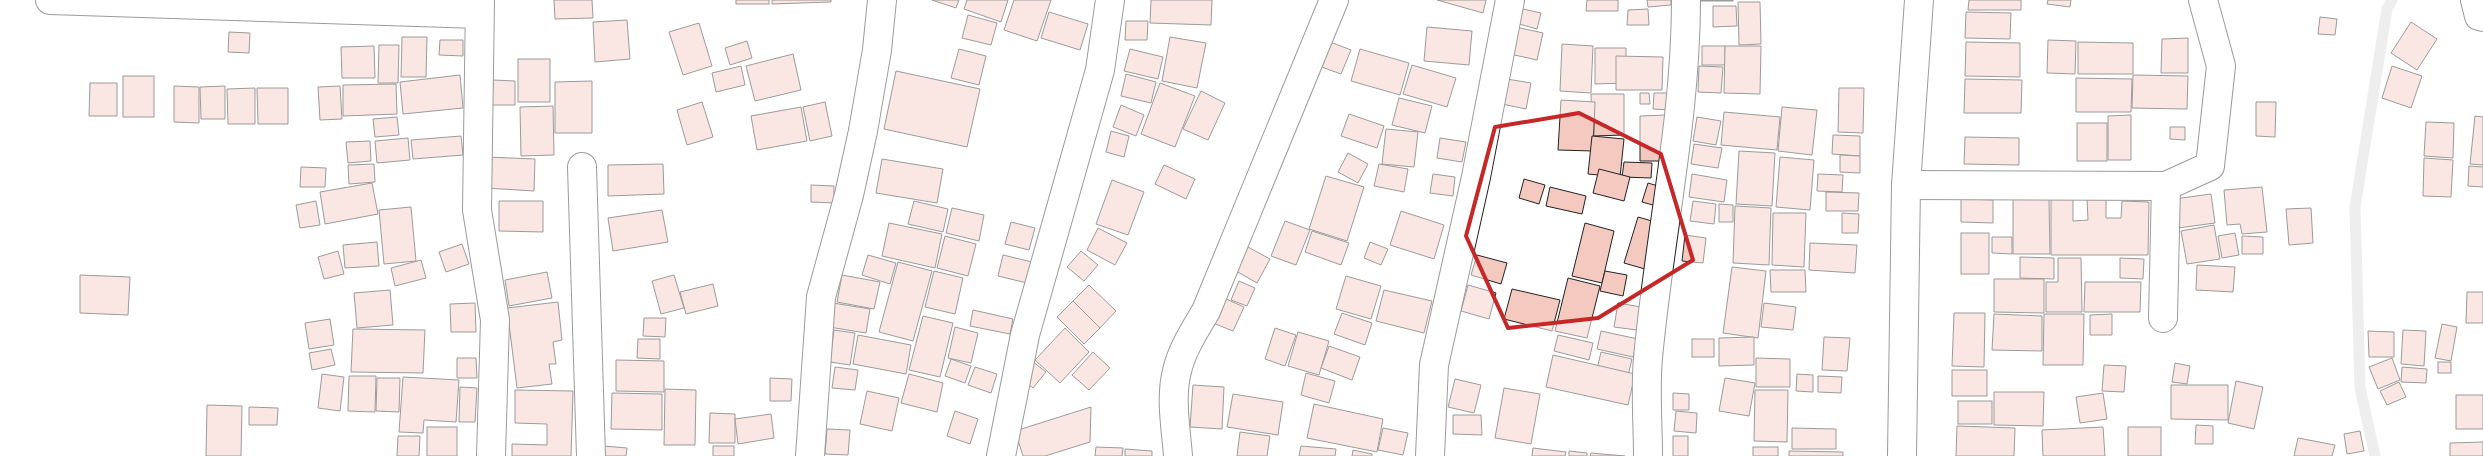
<svg xmlns="http://www.w3.org/2000/svg" width="2483" height="456" font-family="Rubik,sans-serif">
<style>
.lines{fill:none;stroke-linecap:round;stroke-linejoin:round}
.stream{stroke:#d9d9d9;stroke-width:11}
.building{fill:#f3c9c0;stroke:#222}
.minor-casing{stroke:#222;stroke-width:30}
.minor{stroke:#fff;stroke-width:28}
.marked{fill:none;stroke:#c62828;stroke-width:4;stroke-linejoin:round}
</style>
<rect width="100%" height="100%" fill="#fff"/>
<g class="lines">
<!-- stream -->
<polyline class="stream" points="2375,456 2360,388 2355,207 2387,9 2392,0"/>
</g>
<!-- building -->
<g class="building">
<polygon points="554,0 592,0 593,18 555,19"/>
<rect x="736" y="0" width="33" height="4"/>
<polygon points="772,0 831,0 831,2 772,4"/>
<polygon points="932,0 959,0 956,8"/>
<polygon points="967,0 1008,0 1001,22 964,9"/>
<polygon points="1014,0 1051,0 1037,41 1004,30"/>
<polygon points="1151,0 1212,0 1211,25 1150,23"/>
<polygon points="1437,0 1486,0 1483,13"/>
<polygon points="1587,0 1618,0 1618,11 1586,11"/>
<polygon points="1647,0 1671,0 1671,5 1648,7"/>
<rect x="1700" y="0" width="33" height="1"/>
<polygon points="1969,0 2021,0 2021,10 1968,10"/>
<polygon points="2048,0 2071,0 2070,7 2047,4"/>
<polygon points="1738,2 1760,2 1761,44 1739,45"/>
<polygon points="1713,6 1736,6 1737,26 1713,27"/>
<polygon points="1523,9 1541,13 1537,29 1519,24"/>
<polygon points="1648,9 1649,25 1627,25 1628,10"/>
<polygon points="1049,12 1088,24 1080,50 1041,38"/>
<polygon points="1966,12 2011,13 2010,39 1965,38"/>
<polygon points="968,15 997,23 991,45 962,38"/>
<polygon points="2320,17 2337,19 2335,35 2318,34"/>
<polygon points="627,20 630,59 595,62 593,22"/>
<polygon points="1126,21 1148,21 1147,40 1125,40"/>
<polygon points="2411,22 2437,39 2417,70 2391,53"/>
<polygon points="699,23 712,66 683,75 669,32"/>
<polygon points="1427,27 1472,31 1469,65 1424,61"/>
<polygon points="1516,27 1543,33 1537,60 1510,54"/>
<polygon points="229,32 250,33 249,53 228,52"/>
<polygon points="402,37 427,37 426,77 401,77"/>
<polygon points="1170,37 1206,43 1197,88 1162,81"/>
<polygon points="2188,38 2188,73 2161,73 2162,39"/>
<polygon points="440,40 463,40 463,56 439,55"/>
<polygon points="1325,40 1351,50 1341,74 1316,65"/>
<polygon points="2048,40 2076,41 2075,74 2047,73"/>
<polygon points="747,41 752,58 730,65 725,48"/>
<polygon points="1966,42 2020,43 2020,77 1965,76"/>
<polygon points="2078,42 2133,43 2133,74 2078,74"/>
<polygon points="1562,44 1593,46 1591,93 1560,91"/>
<polygon points="379,45 399,45 398,83 378,83"/>
<polygon points="374,46 375,78 342,78 341,47"/>
<rect x="1702" y="46" width="23" height="19"/>
<polygon points="1725,46 1761,46 1760,94 1724,93"/>
<polygon points="1595,48 1626,48 1626,83 1595,84"/>
<polygon points="959,49 986,56 979,85 951,78"/>
<polygon points="1130,49 1163,57 1158,79 1124,71"/>
<polygon points="1360,49 1409,63 1400,95 1351,81"/>
<polygon points="793,54 801,90 755,101 746,66"/>
<polygon points="1616,56 1663,57 1662,90 1616,90"/>
<rect x="518" y="59" width="32" height="43"/>
<polygon points="1412,65 1456,78 1447,107 1403,94"/>
<polygon points="741,66 745,85 716,92 712,73"/>
<polygon points="1699,66 1723,67 1721,93 1698,92"/>
<polygon points="2392,66 2422,76 2411,108 2382,98"/>
<polygon points="896,71 980,89 967,147 884,129"/>
<polygon points="1126,74 1156,82 1151,103 1121,96"/>
<polygon points="460,75 463,108 403,114 400,82"/>
<polygon points="2133,75 2188,76 2187,109 2132,108"/>
<rect x="123" y="76" width="31" height="41"/>
<polygon points="2076,78 2132,79 2131,112 2076,112"/>
<polygon points="1507,79 1531,83 1526,109 1502,104"/>
<polygon points="1965,79 2022,80 2021,113 1964,113"/>
<polygon points="493,80 515,81 515,105 492,105"/>
<polygon points="592,81 592,133 555,133 555,82"/>
<polygon points="90,83 117,83 117,116 89,116"/>
<polygon points="1160,83 1195,96 1175,147 1141,134"/>
<polygon points="396,84 397,114 343,116 343,85"/>
<polygon points="174,86 199,87 199,123 174,122"/>
<polygon points="225,86 225,119 201,119 200,87"/>
<polygon points="340,86 342,119 320,120 318,87"/>
<polygon points="255,88 255,124 228,124 227,89"/>
<polygon points="257,88 288,88 288,124 258,124"/>
<polygon points="1839,88 1864,88 1863,133 1838,132"/>
<polygon points="1201,91 1225,103 1208,140 1183,129"/>
<polygon points="1640,93 1649,93 1650,104 1640,104"/>
<polygon points="1654,93 1670,93 1670,110 1653,109"/>
<polygon points="1591,94 1624,94 1624,135 1592,136"/>
<polygon points="1399,98 1432,106 1425,133 1392,125"/>
<polygon points="1561,100 1595,102 1593,151 1558,150"/>
<polygon points="702,102 713,137 687,145 677,110"/>
<polygon points="825,102 832,136 810,141 803,107"/>
<polygon points="2256,102 2276,102 2275,137 2256,136"/>
<polygon points="1121,105 1144,115 1136,136 1113,127"/>
<polygon points="553,106 554,155 521,156 520,107"/>
<polygon points="801,107 807,141 757,150 751,116"/>
<polygon points="1782,107 1817,110 1812,155 1778,151"/>
<polygon points="1724,112 1780,117 1777,150 1721,145"/>
<polygon points="1349,114 1384,126 1377,148 1341,136"/>
<polygon points="1665,115 1665,161 1640,161 1640,116"/>
<polygon points="2131,115 2131,160 2108,160 2108,116"/>
<polygon points="2475,116 2483,117 2483,165 2470,164"/>
<polygon points="397,117 399,135 375,137 373,119"/>
<polygon points="1697,117 1721,121 1716,145 1693,141"/>
<polygon points="2426,122 2454,123 2453,158 2424,156"/>
<rect x="2077" y="123" width="30" height="38"/>
<polygon points="2170,127 2185,127 2185,140 2170,139"/>
<polygon points="1386,129 1418,132 1414,167 1382,164"/>
<polygon points="1111,131 1129,136 1124,157 1106,152"/>
<polygon points="1833,135 1860,136 1860,156 1832,154"/>
<polygon points="461,136 463,155 413,159 411,140"/>
<polygon points="1592,136 1624,139 1620,177 1588,174"/>
<polygon points="1965,137 2019,138 2019,165 1964,164"/>
<polygon points="408,138 410,160 377,163 375,141"/>
<polygon points="1440,138 1466,142 1462,162 1437,158"/>
<polygon points="370,141 371,161 348,163 346,142"/>
<polygon points="1694,144 1722,148 1718,168 1691,164"/>
<polygon points="1739,151 1775,153 1772,206 1736,204"/>
<polygon points="1348,153 1368,164 1358,183 1338,172"/>
<polygon points="1840,155 1860,156 1860,173 1840,172"/>
<polygon points="487,157 535,159 534,191 486,188"/>
<polygon points="1780,157 1814,160 1810,210 1776,207"/>
<polygon points="2424,158 2453,160 2451,197 2423,196"/>
<polygon points="882,159 943,169 937,203 876,193"/>
<polygon points="1624,162 1652,163 1651,178 1622,177"/>
<polygon points="374,164 375,182 349,184 348,165"/>
<polygon points="663,164 664,194 608,196 608,165"/>
<polygon points="1379,164 1408,169 1404,192 1374,186"/>
<polygon points="1164,165 1195,179 1186,199 1155,184"/>
<polygon points="2469,166 2483,167 2483,187 2468,186"/>
<polygon points="301,167 326,168 325,187 300,187"/>
<polygon points="1599,169 1630,177 1624,201 1593,193"/>
<polygon points="1433,174 1455,177 1453,196 1430,193"/>
<polygon points="1692,174 1727,180 1724,202 1689,197"/>
<polygon points="1818,174 1843,175 1842,192 1817,191"/>
<polygon points="1326,176 1364,187 1347,241 1309,229"/>
<polygon points="1524,179 1545,185 1539,204 1519,198"/>
<polygon points="1112,180 1144,192 1128,235 1096,224"/>
<polygon points="372,183 378,214 325,224 320,192"/>
<polygon points="1648,183 1665,188 1660,207 1642,202"/>
<polygon points="811,185 834,186 834,203 811,202"/>
<polygon points="1550,187 1586,196 1582,214 1546,206"/>
<polygon points="2262,187 2267,232 2242,234 2240,224 2227,225 2224,190"/>
<polygon points="1826,192 1859,193 1858,211 1826,211"/>
<polygon points="2211,194 2215,223 2178,228 2174,199"/>
<polygon points="2051,198 2073,198 2073,221 2088,220 2087,199 2106,199 2106,218 2121,218 2122,201 2149,202 2148,255 2051,255"/>
<polygon points="1961,199 1993,200 1993,223 1961,222"/>
<polygon points="2013,199 2049,199 2050,254 2013,254"/>
<polygon points="316,201 320,225 300,228 296,205"/>
<polygon points="499,201 543,201 543,232 499,231"/>
<polygon points="914,201 948,209 943,232 908,224"/>
<polygon points="1693,201 1716,204 1714,224 1690,221"/>
<polygon points="1719,204 1733,205 1733,222 1719,222"/>
<polygon points="1735,206 1771,208 1769,265 1733,263"/>
<polygon points="411,207 416,261 384,264 379,210"/>
<polygon points="952,208 984,215 979,241 946,233"/>
<polygon points="2311,208 2313,243 2289,245 2286,209"/>
<polygon points="662,210 668,242 613,251 608,218"/>
<polygon points="1401,211 1444,225 1434,259 1390,245"/>
<polygon points="1773,213 1806,213 1804,267 1772,265"/>
<polygon points="1842,213 1859,214 1858,233 1842,233"/>
<polygon points="1638,217 1659,223 1645,269 1624,263"/>
<polygon points="1285,221 1310,230 1296,265 1271,256"/>
<polygon points="1011,222 1035,228 1029,250 1005,244"/>
<polygon points="889,223 942,234 935,268 882,256"/>
<polygon points="1585,223 1614,231 1602,283 1572,276"/>
<polygon points="2214,225 2220,259 2187,264 2181,231"/>
<polygon points="1098,228 1127,243 1115,265 1087,250"/>
<polygon points="1312,231 1349,243 1341,265 1305,252"/>
<rect x="1961" y="233" width="28" height="41"/>
<polygon points="2235,233 2239,255 2222,258 2218,236"/>
<polygon points="1685,235 1706,238 1703,263 1682,261"/>
<polygon points="945,236 976,244 968,276 937,268"/>
<polygon points="2242,236 2263,237 2263,254 2242,254"/>
<polygon points="1992,237 2012,237 2012,254 1992,253"/>
<polygon points="377,242 379,266 345,268 343,245"/>
<polygon points="1370,242 1388,249 1381,265 1364,258"/>
<polygon points="1810,243 1857,245 1855,273 1809,270"/>
<polygon points="462,244 469,264 446,272 439,252"/>
<polygon points="1248,247 1270,259 1257,283 1236,271"/>
<polygon points="338,251 344,274 324,279 318,257"/>
<polygon points="1081,251 1098,265 1084,281 1067,267"/>
<polygon points="868,255 896,263 890,284 862,275"/>
<polygon points="1003,255 1032,262 1027,283 998,276"/>
<polygon points="1477,255 1507,263 1501,284 1471,275"/>
<polygon points="2020,257 2054,258 2054,279 2020,278"/>
<polygon points="2058,258 2081,258 2082,312 2046,312 2046,282 2058,282"/>
<polygon points="2120,258 2144,259 2143,279 2120,278"/>
<polygon points="421,260 426,278 395,286 391,268"/>
<polygon points="898,262 932,271 913,341 879,332"/>
<polygon points="2197,265 2235,267 2233,292 2196,290"/>
<polygon points="1732,267 1766,271 1758,338 1723,333"/>
<polygon points="1770,270 1805,270 1806,292 1771,292"/>
<polygon points="934,271 963,278 955,314 925,307"/>
<polygon points="1605,271 1627,275 1623,296 1600,291"/>
<polygon points="547,272 552,298 509,306 505,280"/>
<polygon points="80,275 130,277 128,315 80,313"/>
<polygon points="674,275 684,308 661,314 652,281"/>
<polygon points="842,275 880,282 874,309 837,302"/>
<polygon points="1346,276 1381,286 1371,319 1336,309"/>
<polygon points="1568,278 1600,286 1587,338 1555,331"/>
<polygon points="1994,279 2044,279 2044,313 1994,312"/>
<polygon points="1239,281 1255,288 1247,306 1231,300"/>
<polygon points="2085,282 2141,282 2140,312 2084,312"/>
<polygon points="713,284 718,306 686,314 680,292"/>
<polygon points="1089,285 1116,311 1100,328 1073,301"/>
<polygon points="1468,285 1496,293 1489,319 1461,311"/>
<polygon points="1512,289 1560,300 1552,331 1504,319"/>
<polygon points="390,290 393,325 357,328 354,293"/>
<polygon points="1384,290 1432,301 1424,333 1376,321"/>
<polygon points="2467,292 2483,292 2483,323 2466,323"/>
<polygon points="1224,298 1244,307 1233,331 1213,323"/>
<polygon points="1073,301 1100,328 1084,344 1057,317"/>
<polygon points="558,302 562,340 553,342 556,364 549,364 552,384 517,388 507,308"/>
<polygon points="475,303 476,332 451,332 450,304"/>
<polygon points="833,303 870,309 866,333 829,327"/>
<polygon points="1618,303 1641,307 1637,330 1614,327"/>
<polygon points="1764,303 1796,307 1793,330 1761,327"/>
<polygon points="973,310 1013,319 1010,334 970,326"/>
<polygon points="1342,313 1372,323 1365,345 1334,334"/>
<polygon points="1954,313 1985,313 1984,367 1952,366"/>
<polygon points="1994,314 2042,316 2042,351 1992,350"/>
<polygon points="2044,314 2084,314 2083,365 2043,365"/>
<polygon points="2112,314 2112,335 2090,335 2090,315"/>
<polygon points="923,316 953,323 940,377 909,370"/>
<polygon points="644,318 666,318 665,337 643,336"/>
<polygon points="330,319 334,345 309,349 305,323"/>
<polygon points="2442,324 2457,327 2451,361 2435,358"/>
<polygon points="955,327 978,333 971,363 948,358"/>
<polygon points="1065,328 1089,352 1060,383 1035,360"/>
<polygon points="1275,328 1296,335 1285,366 1265,359"/>
<polygon points="353,329 425,330 423,373 351,372"/>
<polygon points="834,330 855,333 850,365 830,362"/>
<polygon points="2403,330 2426,331 2424,366 2401,364"/>
<polygon points="1601,331 1638,339 1633,357 1597,349"/>
<polygon points="2368,331 2394,332 2394,357 2369,357"/>
<polygon points="1298,332 1329,341 1319,375 1288,366"/>
<polygon points="858,335 911,345 906,374 853,364"/>
<polygon points="1558,335 1593,343 1589,360 1554,351"/>
<polygon points="1754,337 1754,365 1719,366 1719,338"/>
<polygon points="1824,337 1850,338 1847,371 1822,370"/>
<polygon points="638,339 660,339 660,359 637,358"/>
<rect x="1692" y="339" width="22" height="18"/>
<polygon points="1329,346 1360,357 1352,380 1321,368"/>
<polygon points="331,349 335,365 312,370 309,353"/>
<polygon points="1093,352 1110,368 1089,390 1072,375"/>
<polygon points="1601,352 1632,359 1628,376 1597,369"/>
<polygon points="1553,355 1635,374 1628,405 1546,387"/>
<polygon points="457,358 476,358 477,378 457,378"/>
<polygon points="1756,358 1790,359 1790,387 1756,387"/>
<polygon points="2392,358 2400,380 2378,389 2369,367"/>
<polygon points="951,359 971,366 965,383 945,376"/>
<polygon points="616,360 664,361 664,392 616,391"/>
<polygon points="1032,361 1046,372 1033,388 1020,378"/>
<rect x="2438" y="362" width="13" height="11"/>
<polygon points="2175,363 2190,366 2187,384 2172,382"/>
<polygon points="2104,365 2126,366 2124,392 2102,391"/>
<polygon points="835,367 858,370 855,390 832,388"/>
<polygon points="975,367 997,374 991,393 968,385"/>
<polygon points="2402,367 2427,369 2426,383 2401,382"/>
<rect x="1952" y="370" width="35" height="26"/>
<polygon points="1306,373 1335,381 1329,403 1301,395"/>
<polygon points="322,374 344,377 340,411 318,408"/>
<polygon points="909,374 943,383 937,412 901,403"/>
<polygon points="1797,374 1813,375 1813,392 1796,391"/>
<polygon points="349,376 376,376 375,412 348,411"/>
<polygon points="1818,376 1842,377 1841,393 1818,392"/>
<polygon points="403,377 459,380 456,422 424,420 423,433 399,432"/>
<polygon points="377,378 400,378 399,412 376,411"/>
<polygon points="770,378 792,379 791,401 770,401"/>
<polygon points="1725,378 1755,383 1749,416 1719,411"/>
<polygon points="1455,379 1481,385 1474,413 1448,407"/>
<polygon points="2236,381 2263,387 2254,429 2228,423"/>
<polygon points="2399,382 2406,397 2387,405 2380,391"/>
<polygon points="1193,385 1224,387 1222,429 1190,427"/>
<polygon points="2171,385 2228,385 2228,420 2171,419"/>
<polygon points="460,387 477,388 475,422 459,422"/>
<polygon points="1504,388 1540,394 1531,444 1495,438"/>
<polygon points="665,389 696,390 695,445 664,445"/>
<polygon points="515,390 573,391 571,456 512,456 512,444 547,445 547,424 515,423"/>
<polygon points="1755,390 1788,390 1787,442 1754,441"/>
<polygon points="867,391 899,398 892,431 860,424"/>
<polygon points="1994,392 2044,392 2043,426 1994,425"/>
<polygon points="612,393 662,394 662,430 611,429"/>
<polygon points="1673,393 1689,394 1689,410 1673,410"/>
<polygon points="2103,393 2107,419 2080,423 2076,397"/>
<polygon points="1233,394 1283,402 1278,435 1227,427"/>
<rect x="2456" y="395" width="27" height="34"/>
<rect x="1958" y="401" width="34" height="23"/>
<polygon points="1314,404 1383,419 1377,452 1307,438"/>
<polygon points="207,405 242,406 241,456 206,456"/>
<polygon points="249,407 278,408 277,425 249,425"/>
<polygon points="1091,407 1090,442 1045,456 1023,456 1015,431"/>
<polygon points="955,411 978,419 970,444 947,436"/>
<polygon points="1676,411 1697,413 1696,433 1674,431"/>
<polygon points="710,413 735,414 735,443 709,443"/>
<polygon points="771,414 774,438 738,444 735,419"/>
<polygon points="1453,415 1481,415 1482,435 1453,434"/>
<polygon points="2196,425 2213,426 2213,444 2195,444"/>
<polygon points="1957,426 2015,428 2014,456 1956,456"/>
<rect x="427" y="427" width="30" height="29"/>
<polygon points="2103,427 2105,456 2043,456 2042,430"/>
<rect x="2128" y="427" width="33" height="29"/>
<polygon points="1383,428 1408,433 1403,455 1378,450"/>
<polygon points="1792,428 1836,429 1836,449 1792,449"/>
<polygon points="827,429 850,430 848,455 825,454"/>
<polygon points="2360,431 2364,451 2347,454 2344,434"/>
<polygon points="1240,432 1270,436 1267,456 1237,456"/>
<polygon points="398,436 420,436 419,456 397,456"/>
<rect x="1673" y="436" width="15" height="20"/>
<polygon points="2298,438 2335,445 2332,456 2294,456"/>
<polygon points="2483,442 2483,456 2450,456 2450,443"/>
<polygon points="604,446 627,448 626,456 603,456"/>
<rect x="713" y="446" width="21" height="10"/>
<polygon points="1301,446 1336,449 1335,456 1299,456"/>
<polygon points="1096,447 1123,448 1122,456 1095,456"/>
<rect x="1753" y="447" width="25" height="9"/>
<polygon points="1533,448 1566,452 1565,456 1532,456"/>
<polygon points="1125,449 1152,451 1152,456 1125,456"/>
<polygon points="1353,450 1372,454 1372,456 1352,456"/>
<polygon points="1569,451 1587,453 1587,456 1569,456"/>
<polygon points="1789,451 1843,452 1843,456 1789,456"/>
<polygon points="1591,453 1625,456 1590,456"/>
</g>
<g class="lines">
<!-- minor casing -->
<g class="minor-casing">
<g id="minor">
<polyline points="50,0 479,14"/>
<polyline points="480,0 477,210 495,320 491,456"/>
<polyline points="2475,0 2479,16 2483,17"/>
<polyline points="582,167 591,456"/>
<polyline points="1906,185 2166,186"/>
<polyline points="2163,318 2166,186 2210,166 2221,66 2203,0"/>
<polyline points="810,456 821,297 849,195 863,131 877,50 882,0"/>
<polyline points="1001,456 1025,335 1100,70 1110,0"/>
<path d="M1178 456C1176 429 1170 398 1177 371 1182 349 1195 330 1206 311L1334 0"/>
<polyline points="1430,456 1434,365 1476,177 1510,0"/>
<path d="M1648 456C1648 424 1645 390 1648 358 1659 238 1686 120 1686 0"/>
<polyline points="1902,456 1906,185 1919,0"/>
</g>
</g>
<!-- minor -->
<use href="#minor" class="minor"/>
</g>
<!-- marked area -->
<path d="M0 0H2483V456H0ZM1579 113 1661 154 1693 260 1598 318 1508 328 1466 236 1495 127Z" fill="#fff" fill-opacity=".55" fill-rule="evenodd"/>
<path class="marked" d="M1579 113 1661 154 1693 260 1598 318 1508 328 1466 236 1495 127Z"/>
</svg>
